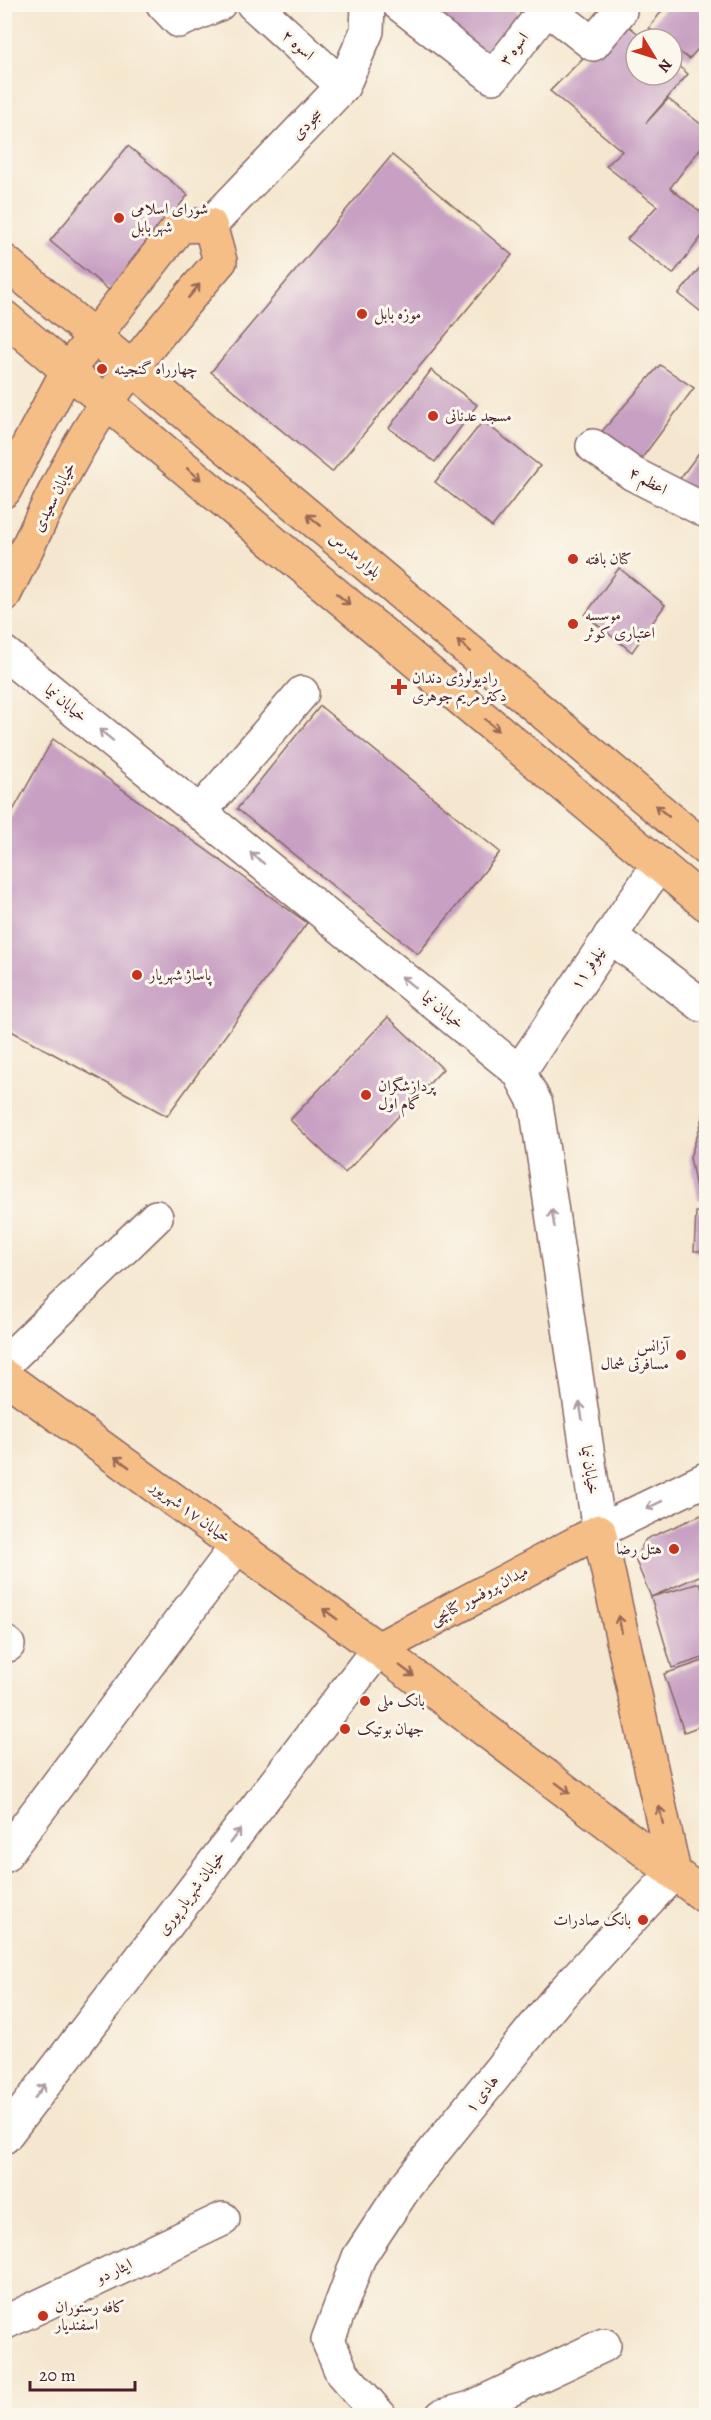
<svg xmlns="http://www.w3.org/2000/svg" width="711" height="2420" font-family="Alegreya,Amiri,serif">
<style>
.building{fill:#c8a0c3}
.lines{fill:none;stroke-linecap:round;stroke-linejoin:round}
.minor-casing{stroke:#866564;stroke-width:36}
.major-casing{stroke:#866564;stroke-width:36}
.minor{stroke:#fff;stroke-width:33}
.major{stroke:#f6be87;stroke-width:33}
.oneway{stroke:#976754}
.oneway2{stroke:#ae9aa0}
.poi-dot{fill:#c8321e;stroke:#fbf7ec;stroke-width:2}
.labels{text-anchor:middle;dominant-baseline:central;stroke-width:6;stroke-linejoin:round;paint-order:stroke}
.street-label{font-size:16px;fill:#4a1f2b;stroke:#fbf7ec}
.poi-label{font-size:16px;fill:#4a1f2b;stroke:#fbf7ec;text-anchor:start}
</style>
<rect width="100%" height="100%" fill="#fbf7ec"/>
<filter id="ink" filterUnits="userSpaceOnUse"><feTurbulence type="fractalNoise" baseFrequency=".0167" numOctaves="2"/><feDisplacementMap in="SourceGraphic" scale="12" xChannelSelector="R" yChannelSelector="G"/><feConvolveMatrix kernelMatrix="1 2 1 2 8 2 1 2 1" color-interpolation-filters="sRGB"/></filter>
<filter id="wash" filterUnits="userSpaceOnUse"><feTurbulence type="fractalNoise" baseFrequency=".008" numOctaves="4" result="noise"/><feDisplacementMap in="SourceGraphic" scale="24" xChannelSelector="R" yChannelSelector="G"/><feGaussianBlur stdDeviation="1.35" result="paint"/><feColorMatrix in="noise" values="0 0 0 0 0 0 0 0 0 0 0 0 0 0 0 0 0 1.4 0 .05"/><feComposite in="paint" operator="in"/></filter>
<g filter="url(#wash)">
<rect width="100%" height="100%" fill="#f5e7cf"/>
<g id="blocks">
<!-- building -->
<g class="building">
<polygon points="411,4 508,4 529,20 494,68"/>
<polygon points="667,4 706,4 706,40 689,59 672,46 672,39 663,39 649,28"/>
<polygon points="618,18 645,39 636,39 636,75 672,75 672,61 688,74 646,123 668,99 706,128 706,141 670,188 706,216 706,231 673,274 627,239 657,206 606,166 622,151 550,91 593,48"/>
<polygon points="128,146 188,195 110,291 50,241"/>
<polygon points="392,155 512,255 332,472 211,372"/>
<polygon points="706,260 706,316 679,294"/>
<polygon points="660,365 694,388 636,466 596,438"/>
<polygon points="431,370 477,405 435,462 389,428"/>
<polygon points="483,421 540,466 492,527 435,482"/>
<polygon points="701,450 706,453 706,503 679,480"/>
<polygon points="619,568 665,605 632,652 585,615"/>
<polygon points="320,706 500,852 418,954 237,809"/>
<polygon points="53,739 307,923 167,1116 4,1027 4,827"/>
<polygon points="388,1017 443,1069 345,1173 290,1120"/>
<polygon points="706,1109 706,1200 698,1199 690,1157"/>
<polygon points="696,1212 706,1212 706,1251 694,1251"/>
<polygon points="706,1513 706,1573 651,1597 700,1583 706,1606 706,1657 672,1668 651,1597 635,1559 646,1539"/>
<polygon points="706,1660 706,1724 684,1732 664,1674"/>
</g>
</g>
</g>
<g filter="url(#ink)">
<use href="#blocks" fill-opacity="0" stroke="#866564" stroke-width="1.5"/>
<g class="lines">
<!-- minor casing -->
<g class="minor-casing">
<g id="minor">
<polyline points="163,4 179,21 219,4"/>
<polyline points="253,4 343,86"/>
<polyline points="399,4 493,77 547,8 593,44 620,11"/>
<polyline points="210,225 343,86 367,31 368,4"/>
<polyline points="593,446 633,474 706,511"/>
<polyline points="4,653 519,1072 536,1104 599,1531 706,1479"/>
<polyline points="200,812 302,693"/>
<polyline points="610,936 702,1005"/>
<polyline points="519,1072 659,864"/>
<polyline points="4,1364 156,1217"/>
<polyline points="4,1642 8,1645"/>
<polyline points="4,1856 237,1546"/>
<polyline points="4,2137 378,1649"/>
<polyline points="4,2323 223,2219"/>
<polyline points="380,2416 342,2373 328,2340 359,2257 406,2186 556,2000 674,1872"/>
<polyline points="442,2416 471,2408 604,2345"/>
</g>
</g>
<!-- major casing -->
<g class="major-casing">
<g id="major">
<polyline points="4,261 706,849"/>
<polyline points="4,317 706,904"/>
<path d="M4 491 68 370 180 226 210 225 220 261C181 306 142 352 108 401 66 460 37 530 4 595"/>
<polyline points="4,1376 378,1649"/>
<polyline points="674,1872 599,1531 378,1649 706,1897"/>
</g>
</g>
<!-- minor -->
<use href="#minor" class="minor"/>
<!-- major -->
<use href="#major" class="major"/>
</g>
<!-- one-way arrows -->
<defs><path id="oneway-shaft" d="M-6 0H5M1.5-3L5.5 0L1.5 3" fill="none" stroke-width="1.6" stroke-linecap="round" stroke-linejoin="round" transform="scale(1.5)"/></defs>
<g class="oneway">
<use href="#oneway-shaft" transform="translate(194 291) rotate(-50)"/>
<use href="#oneway-shaft" transform="translate(194 474) rotate(40)"/>
<use href="#oneway-shaft" transform="translate(314 520) rotate(-140)"/>
<use href="#oneway-shaft" transform="translate(343 599) rotate(40)"/>
<use href="#oneway-shaft" transform="translate(464 646) rotate(-140)"/>
<use href="#oneway-shaft" transform="translate(492 725) rotate(40)"/>
<use href="#oneway-shaft" transform="translate(662 811) rotate(-140)"/>
<use href="#oneway-shaft" transform="translate(122 1462) rotate(-144)"/>
<use href="#oneway-shaft" transform="translate(330 1614) rotate(-144)"/>
<use href="#oneway-shaft" transform="translate(620 1624) rotate(-102)"/>
<use href="#oneway-shaft" transform="translate(407 1671) rotate(37)"/>
<use href="#oneway-shaft" transform="translate(563 1788) rotate(37)"/>
<use href="#oneway-shaft" transform="translate(661 1815) rotate(-102)"/>
</g>
<g class="oneway2">
<use href="#oneway-shaft" transform="translate(106 735) rotate(-141)"/>
<use href="#oneway-shaft" transform="translate(257 858) rotate(-141)"/>
<use href="#oneway-shaft" transform="translate(408 982) rotate(-141)"/>
<use href="#oneway-shaft" transform="translate(553 1218) rotate(-99)"/>
<use href="#oneway-shaft" transform="translate(581 1411) rotate(-99)"/>
<use href="#oneway-shaft" transform="translate(654 1505) rotate(154)"/>
<use href="#oneway-shaft" transform="translate(235 1836) rotate(-53)"/>
<use href="#oneway-shaft" transform="translate(40 2091) rotate(-53)"/>
</g>
</g>
<!-- markers -->
<g class="poi-dot">
<circle cx="119" cy="218" r="6"/>
<circle cx="362" cy="314" r="6"/>
<circle cx="102" cy="369" r="6"/>
<circle cx="433" cy="416" r="6"/>
<circle cx="573" cy="559" r="6"/>
<circle cx="573" cy="624" r="6"/>
<path d="M396 678h6v6h6v6h-6v6h-6v-6h-6v-6h6z"/>
<circle cx="137" cy="975" r="6"/>
<circle cx="366" cy="1095" r="6"/>
<circle cx="681" cy="1355" r="6"/>
<circle cx="674" cy="1549" r="6"/>
<circle cx="365" cy="1701" r="6"/>
<circle cx="345" cy="1729" r="6"/>
<circle cx="643" cy="1920" r="6"/>
<circle cx="43" cy="2316" r="6"/>
</g>
<g class="labels">
<!-- street labels -->
<g class="street-label">
<text transform="translate(298 45) rotate(42)">اسوه ۲</text>
<text transform="translate(514 49) rotate(-53)">اسوه ۳</text>
<text transform="translate(307 124) rotate(-46)">سجودی</text>
<text transform="translate(648 481) rotate(28)">اعظم ۴</text>
<text transform="translate(54 497) rotate(-63)">خیابان سعیدی</text>
<text transform="translate(355 555) rotate(40)">بلوار مدرس</text>
<text transform="translate(66 703) rotate(39)">خیابان نیما</text>
<text transform="translate(588 968) rotate(-56)">نیلوفر ۱۱</text>
<text transform="translate(443 1010) rotate(39)">خیابان نیما</text>
<text transform="translate(590 1470) rotate(81)">خیابان نیما</text>
<text transform="translate(191 1512) rotate(36)">خیابان ۱۷ شهریور</text>
<text transform="translate(479 1595) rotate(-28)">میدان پروفسور کتابچی</text>
<text transform="translate(191 1893) rotate(-53)">خیابان شهریار پوری</text>
<text transform="translate(482 2094) rotate(-51)">هادی ۱</text>
<text transform="translate(114 2271) rotate(-25)">ایثار دو</text>
</g>
<!-- poi labels -->
<g class="poi-label">
<text x="131" y="209">شورای اسلامی<tspan x="131" dy="18">شهر بابل</tspan></text>
<text x="374" y="314">موزه بابل</text>
<text x="114" y="369">چهارراه گنجینه</text>
<text x="445" y="416">مسجد عدنانی</text>
<text x="585" y="559">کتان بافته</text>
<text x="585" y="615">موسسه<tspan x="585" dy="18">اعتباری کوثر</tspan></text>
<text x="412" y="678">رادیولوژی دندان<tspan x="412" dy="18">دکتر مریم جوهری</tspan></text>
<text x="149" y="975">پاساژ شهریار</text>
<text x="378" y="1086">پردازشگران<tspan x="378" dy="18">گام اول</tspan></text>
<text x="669" y="1346" text-anchor="end">آزانس<tspan x="669" dy="18">مسافرتی شمال</tspan></text>
<text x="662" y="1549" text-anchor="end">هتل رضا</text>
<text x="377" y="1701">بانک ملی</text>
<text x="357" y="1729">جهان بوتیک</text>
<text x="631" y="1920" text-anchor="end">بانک صادرات</text>
<text x="55" y="2307">کافه رستوران<tspan x="55" dy="18">اسفندیار</tspan></text>
</g>
</g>
<!-- margin -->
<rect width="711" height="2420" fill="none" stroke="#fbf7ec" stroke-width="24"/>
<!-- north arrow -->
<g transform="translate(654 57) rotate(128)"><circle r="28" fill="#fbf7ec" stroke="#b4a19f" stroke-width="1.5"/>
<path d="M0-4.5L10 22L0 15L-10 22Z" fill="#c8321e"/>
<text y="-9" font-size="16" font-weight="bold" text-anchor="middle" fill="#4a1f2b">N</text>
</g>
<!-- scale -->
<path d="M30 2381v9h105v-9" fill="none" stroke="#4a1f2b" stroke-width="3"/>
<text x="39" y="2381" font-size="18" fill="#4a1f2b" stroke="#fbf7ec" stroke-width="4.5" paint-order="stroke">20 m</text>
</svg>
